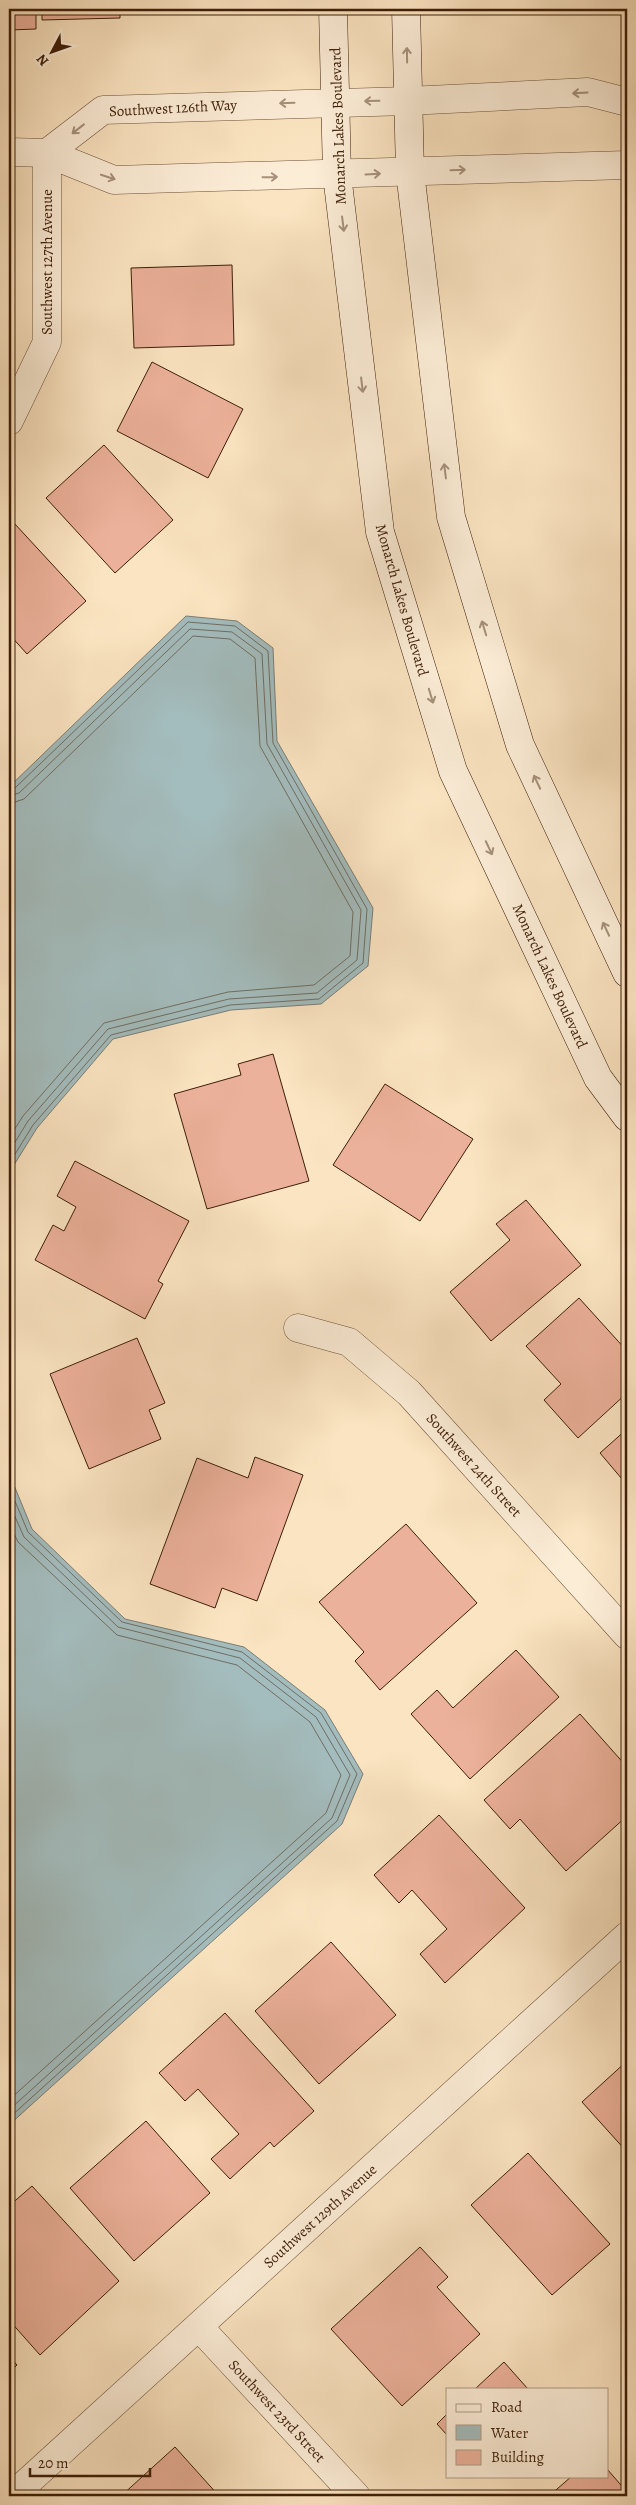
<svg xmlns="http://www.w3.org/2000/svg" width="636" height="2505" font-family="Alegreya,serif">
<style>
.water{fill:#a3bcbd;stroke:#7b7d75}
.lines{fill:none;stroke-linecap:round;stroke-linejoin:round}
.shore{stroke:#706d62;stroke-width:1}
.building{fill:#ecb19a;stroke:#3e1e08}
.street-casing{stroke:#6d5036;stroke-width:29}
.secondary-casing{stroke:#3e1e08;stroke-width:29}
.street{stroke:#fcedd7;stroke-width:28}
.secondary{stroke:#fcedd7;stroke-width:28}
.oneway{stroke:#a6907a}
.labels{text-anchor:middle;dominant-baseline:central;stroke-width:4;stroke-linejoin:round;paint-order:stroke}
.street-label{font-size:15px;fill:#3e1e08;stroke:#fcedd7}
</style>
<rect width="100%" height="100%" fill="#fbe4c1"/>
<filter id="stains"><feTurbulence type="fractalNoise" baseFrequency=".004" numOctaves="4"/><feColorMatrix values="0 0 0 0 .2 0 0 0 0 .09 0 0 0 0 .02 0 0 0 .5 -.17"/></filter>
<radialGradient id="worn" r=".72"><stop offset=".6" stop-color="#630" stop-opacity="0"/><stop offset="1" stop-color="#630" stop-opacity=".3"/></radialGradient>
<!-- water -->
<g class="water">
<polygon points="186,616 237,621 273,648 277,741 373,908 368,966 321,1004 231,1010 113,1039 37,1128 9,1173 9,787"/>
<polygon points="9,1473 32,1529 125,1619 244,1647 325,1710 363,1774 342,1824 9,2125"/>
</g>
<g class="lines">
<!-- shore -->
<g class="shore">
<polyline points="9,790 14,789 188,622 235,626 268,651 273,743 367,909 363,963 319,999 230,1005 111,1035 33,1125 9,1164"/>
<polyline points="9,796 19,793 190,629 232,632 262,654 267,744 361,910 357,960 317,993 229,999 108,1029 28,1121 9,1152"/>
<polyline points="9,804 24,799 193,636 230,639 255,658 260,746 353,912 350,956 314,985 228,992 104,1023 23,1116 9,1138"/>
<polyline points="9,1487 28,1532 122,1622 242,1652 321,1713 357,1774 337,1821 9,2118"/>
<polyline points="9,1503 24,1537 118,1627 240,1658 316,1717 350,1775 332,1818 9,2110"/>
<polyline points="9,1523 18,1542 117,1635 237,1665 310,1722 341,1775 326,1813 9,2100"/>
</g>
</g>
<!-- building -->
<g class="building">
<polygon points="9,9 36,9 36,29 9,30"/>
<polygon points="42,9 120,9 120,18 42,20"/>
<polygon points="232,265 234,345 134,348 131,268"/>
<polygon points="152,362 243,409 208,478 117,431"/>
<polygon points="104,445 173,520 115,573 46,498"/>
<polygon points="14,523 86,601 27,654 9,634 9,528"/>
<polygon points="273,1054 309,1181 207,1209 174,1094 241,1075 238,1064"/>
<polygon points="385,1084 473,1139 420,1221 333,1165"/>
<polygon points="75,1161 189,1221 158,1281 163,1284 145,1319 35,1260 53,1225 64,1231 76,1207 57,1196"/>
<polygon points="526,1200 581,1265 491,1341 450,1292 510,1240 496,1224"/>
<polygon points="579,1298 627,1351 627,1393 578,1438 544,1400 561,1384 526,1346"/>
<polygon points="137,1338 165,1403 149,1410 161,1439 89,1469 50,1374"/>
<polygon points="627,1429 627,1485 600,1453"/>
<polygon points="255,1457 303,1475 257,1601 222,1588 215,1608 150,1584 197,1458 248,1478"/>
<polygon points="406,1524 477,1603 380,1690 355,1661 364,1652 319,1602"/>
<polygon points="516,1650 559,1697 470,1779 411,1714 437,1690 453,1708"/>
<polygon points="580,1714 627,1767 627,1816 566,1871 520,1819 510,1829 484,1800"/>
<polygon points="439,1815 525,1908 445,1983 420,1954 447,1929 412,1890 399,1903 374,1875"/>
<polygon points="331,1942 396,2015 319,2084 255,2011"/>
<polygon points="225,2013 314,2111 274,2147 270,2142 230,2179 211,2159 239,2134 198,2089 185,2101 159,2073"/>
<polygon points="627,2061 627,2152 582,2102"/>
<polygon points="146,2121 210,2193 134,2261 70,2188"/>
<polygon points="528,2153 610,2244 552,2295 471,2205"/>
<polygon points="32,2186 119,2281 40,2355 9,2320 9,2225 13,2221 9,2217 9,2206"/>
<polygon points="420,2247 448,2277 437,2287 480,2334 402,2406 331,2329"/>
<polygon points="9,2356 17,2365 9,2373"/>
<polygon points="504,2362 528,2389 475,2389"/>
<polygon points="447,2414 447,2435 437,2424"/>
<polygon points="175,2447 219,2496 121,2496"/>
<polygon points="607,2469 627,2492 627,2496 549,2496 572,2476 607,2476"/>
</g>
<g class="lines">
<!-- street casing -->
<g class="street-casing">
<g id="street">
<polyline points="9,152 47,153 114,180 627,165"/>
<polyline points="47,153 103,110 408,101 588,92 627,102"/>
<polyline points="9,421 47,342 47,153"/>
<polyline points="298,1328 349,1342 409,1393 627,1635"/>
<polyline points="199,2327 356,2496"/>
<polyline points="12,2496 627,1936"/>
</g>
</g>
<!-- secondary casing -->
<g class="secondary-casing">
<g id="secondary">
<polyline points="333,9 337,175 380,532 453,771 598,1078 627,1117"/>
<polyline points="406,9 410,172 451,517 520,745 627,973"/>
</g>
</g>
<!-- street -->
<use href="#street" class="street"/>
<!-- secondary -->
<use href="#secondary" class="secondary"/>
</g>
<!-- one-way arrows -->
<defs><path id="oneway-shaft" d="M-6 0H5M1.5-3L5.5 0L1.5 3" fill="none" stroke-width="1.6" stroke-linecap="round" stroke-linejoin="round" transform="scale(1.25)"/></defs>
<g class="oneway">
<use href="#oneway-shaft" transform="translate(407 55) rotate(-91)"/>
<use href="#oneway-shaft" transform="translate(580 93) rotate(177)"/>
<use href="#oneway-shaft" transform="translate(372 101) rotate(179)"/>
<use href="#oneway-shaft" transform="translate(287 103) rotate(178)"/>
<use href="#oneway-shaft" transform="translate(78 129) rotate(142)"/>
<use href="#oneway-shaft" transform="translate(458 170) rotate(-2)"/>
<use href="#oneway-shaft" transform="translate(373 174) rotate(-3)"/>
<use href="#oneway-shaft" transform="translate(108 177) rotate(18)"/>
<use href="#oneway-shaft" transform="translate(270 177) rotate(-1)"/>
<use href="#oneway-shaft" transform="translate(343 224) rotate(83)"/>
<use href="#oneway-shaft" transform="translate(362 385) rotate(83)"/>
<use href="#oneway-shaft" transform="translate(445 471) rotate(-97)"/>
<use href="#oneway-shaft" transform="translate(484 628) rotate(-107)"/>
<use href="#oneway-shaft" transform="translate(431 696) rotate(73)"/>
<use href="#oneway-shaft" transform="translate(537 782) rotate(-115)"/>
<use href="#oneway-shaft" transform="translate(489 848) rotate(65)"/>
<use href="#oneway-shaft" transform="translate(606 929) rotate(-115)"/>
</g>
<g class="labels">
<!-- street labels -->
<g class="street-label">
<text transform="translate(173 108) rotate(-3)">Southwest 126th Way</text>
<text transform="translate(338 126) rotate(-92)">Monarch Lakes Boulevard</text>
<text transform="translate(47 262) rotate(-90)">Southwest 127th Avenue</text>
<text transform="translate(402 600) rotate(74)">Monarch Lakes Boulevard</text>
<text transform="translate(550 976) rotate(65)">Monarch Lakes Boulevard</text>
<text transform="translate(474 1465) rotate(48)">Southwest 24th Street</text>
<text transform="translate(320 2216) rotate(-42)">Southwest 129th Avenue</text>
<text transform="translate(277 2411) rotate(47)">Southwest 23rd Street</text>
</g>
</g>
<!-- margin -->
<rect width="636" height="2505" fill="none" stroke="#fbe4c1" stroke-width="30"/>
<rect x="10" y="10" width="616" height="2485" fill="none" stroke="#3e1e08" stroke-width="2.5"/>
<rect x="15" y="15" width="606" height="2475" fill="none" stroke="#3e1e08"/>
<!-- legend -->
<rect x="446" y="2388" width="162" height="90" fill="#fcedd7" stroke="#b09a84"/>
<rect x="456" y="2404" width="25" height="8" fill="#fcedd7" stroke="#b09a84"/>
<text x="491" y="2412" font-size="15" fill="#3e1e08">Road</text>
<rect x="456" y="2425" width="25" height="15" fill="#a3bcbd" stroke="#b09a84"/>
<text x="491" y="2438" font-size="15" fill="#3e1e08">Water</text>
<rect x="456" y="2450" width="25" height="15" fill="#ecb19a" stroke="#b09a84"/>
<text x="491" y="2462" font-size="15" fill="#3e1e08">Building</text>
<!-- north arrow -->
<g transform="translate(52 52) rotate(229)" stroke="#fcedd7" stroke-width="4" paint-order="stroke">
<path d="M0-4L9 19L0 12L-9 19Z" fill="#3e1e08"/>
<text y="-8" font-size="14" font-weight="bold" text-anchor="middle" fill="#3e1e08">N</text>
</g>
<!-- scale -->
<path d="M30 2468v8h120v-8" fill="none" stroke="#3e1e08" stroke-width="2.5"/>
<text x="38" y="2468" font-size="15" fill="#3e1e08" stroke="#fcedd7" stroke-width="4" paint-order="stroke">20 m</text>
<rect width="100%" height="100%" filter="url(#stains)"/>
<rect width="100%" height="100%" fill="url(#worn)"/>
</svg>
